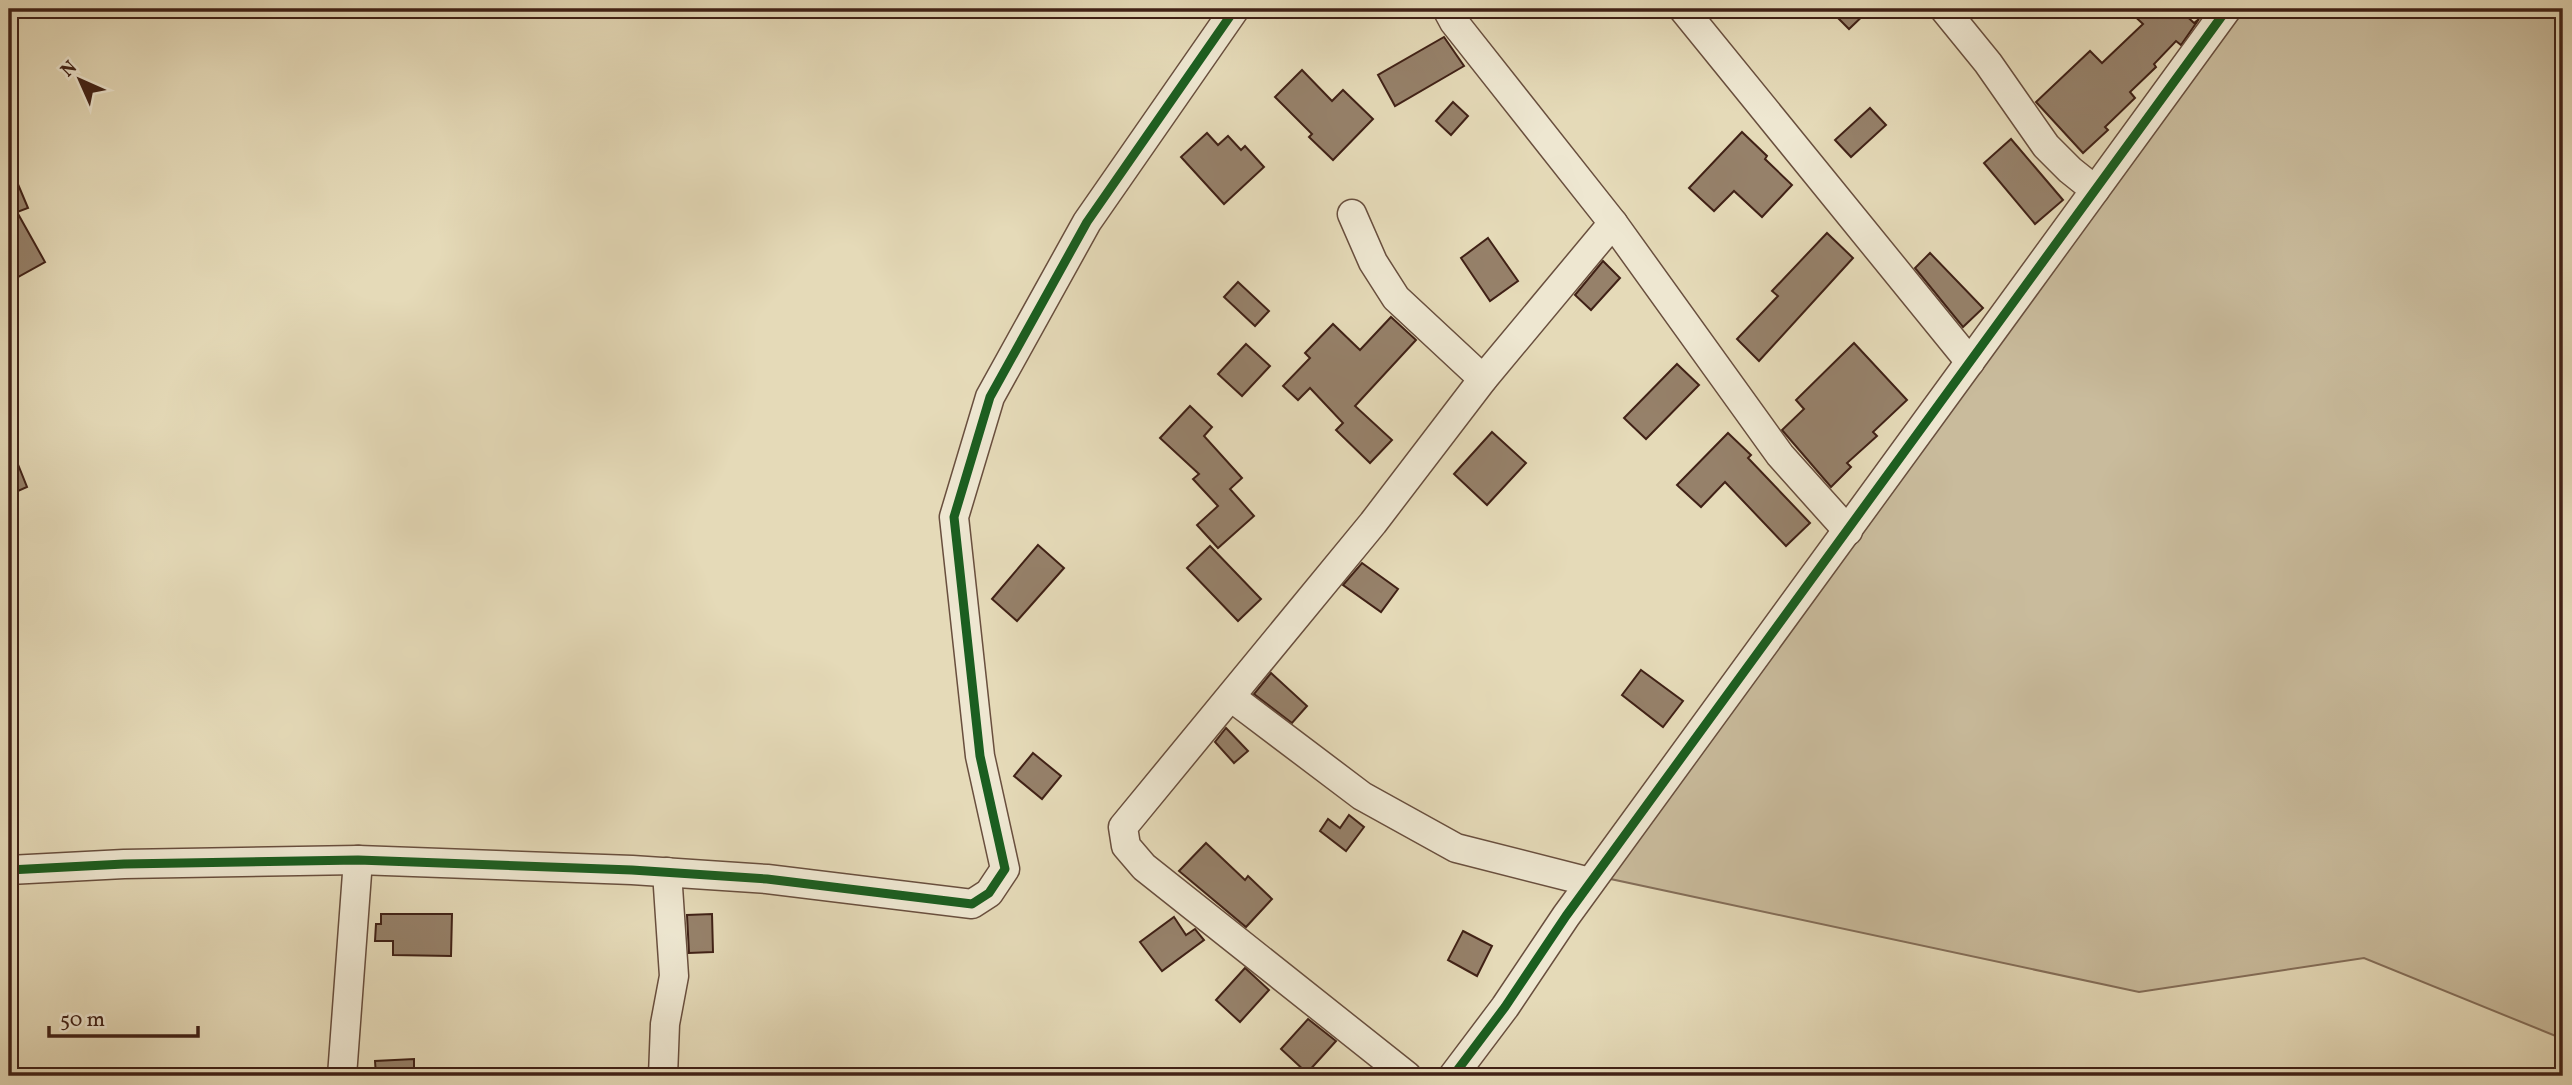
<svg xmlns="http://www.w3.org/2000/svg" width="2572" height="1085" font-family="Vollkorn,serif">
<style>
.green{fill:#c9bb9c;stroke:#846e59;stroke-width:2}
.building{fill:#96816a;stroke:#402116;stroke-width:2}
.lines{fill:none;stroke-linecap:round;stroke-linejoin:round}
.minor-casing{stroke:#694f3e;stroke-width:31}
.minor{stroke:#eee7d1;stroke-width:28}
.cycleway-casing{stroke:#eee7d1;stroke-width:13}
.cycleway{stroke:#1b5e20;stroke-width:9}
</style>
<rect width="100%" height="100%" fill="#e5dab8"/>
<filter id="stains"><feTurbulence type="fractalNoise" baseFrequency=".00286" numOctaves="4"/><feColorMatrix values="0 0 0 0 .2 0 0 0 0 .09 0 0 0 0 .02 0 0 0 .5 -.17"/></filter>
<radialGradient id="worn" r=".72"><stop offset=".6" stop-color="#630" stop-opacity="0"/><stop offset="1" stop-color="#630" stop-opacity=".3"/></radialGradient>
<!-- green -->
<polygon class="green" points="2239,9 2563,9 2563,1039 2364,958 2139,992 1592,875"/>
<!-- building -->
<g class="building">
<polygon points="1829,9 1870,9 1849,29"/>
<polygon points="2127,9 2179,9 2194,23 2199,19 2181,45 2176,41 2154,64 2156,67 2130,92 2135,98 2105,127 2108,130 2083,153 2036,102 2090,51 2102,63 2143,24"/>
<polygon points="1444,37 1464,66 1395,106 1378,75"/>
<polygon points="1302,70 1332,101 1343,90 1373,119 1333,160 1309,137 1312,134 1275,97"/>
<polygon points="1453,102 1468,116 1451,135 1436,121"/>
<polygon points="1870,108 1886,125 1851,157 1835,140"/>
<polygon points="1742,132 1767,156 1765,159 1792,185 1762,217 1734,191 1714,211 1689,188"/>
<polygon points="1207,133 1218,145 1228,136 1241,150 1245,146 1264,167 1224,204 1181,157"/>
<polygon points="2011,139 2063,200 2035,224 1984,163"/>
<polygon points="9,163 28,208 17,212 45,262 9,282"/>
<polygon points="1827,233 1853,258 1759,361 1737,339 1778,296 1772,291"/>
<polygon points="1488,238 1518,281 1490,301 1461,258"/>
<polygon points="1930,253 1983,308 1963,327 1915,268"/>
<polygon points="1603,261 1620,278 1591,310 1575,295"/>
<polygon points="1238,282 1269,311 1255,326 1224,297"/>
<polygon points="1391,317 1416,340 1355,406 1392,440 1370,463 1336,430 1343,423 1310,388 1298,400 1283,386 1310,358 1305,353 1333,324 1360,350"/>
<polygon points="1854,343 1907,400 1873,432 1877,436 1847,463 1851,467 1831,487 1782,430 1804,409 1796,400"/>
<polygon points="1246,344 1270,366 1242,396 1218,374"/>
<polygon points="1677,364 1699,385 1646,439 1624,418"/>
<polygon points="1190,406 1212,427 1204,436 1242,478 1230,489 1254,516 1218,548 1197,525 1218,506 1193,479 1199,474 1160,438"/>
<polygon points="1492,432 1526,463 1487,505 1454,474"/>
<polygon points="1728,433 1751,455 1748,458 1810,523 1786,546 1725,482 1701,507 1677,485"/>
<polygon points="9,442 27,487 9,495"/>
<polygon points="1038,545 1064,568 1017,621 992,599"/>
<polygon points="1210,546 1261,599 1238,621 1187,568"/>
<polygon points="1362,563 1398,589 1381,612 1343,585"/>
<polygon points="1641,670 1683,701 1663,727 1622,695"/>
<polygon points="1271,673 1307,706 1292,723 1254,694"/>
<polygon points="1226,728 1248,751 1234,763 1215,742"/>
<polygon points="1033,753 1061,776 1042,799 1014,776"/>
<polygon points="1349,815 1364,827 1346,851 1320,831 1328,819 1340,828"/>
<polygon points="1206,843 1245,880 1248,876 1272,899 1246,927 1179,871"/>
<polygon points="381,914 452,914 451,956 393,955 393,941 375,941 376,924 381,924"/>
<polygon points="712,914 713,952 689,953 687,915"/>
<polygon points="1174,917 1186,935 1195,929 1204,940 1162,971 1140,942"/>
<polygon points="1463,931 1492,946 1477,976 1448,960"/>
<polygon points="1245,968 1269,990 1240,1022 1216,1000"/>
<polygon points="1308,1019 1336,1041 1307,1073 1281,1049"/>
<polygon points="414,1059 414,1076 376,1076 375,1061"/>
</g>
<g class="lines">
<!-- minor casing -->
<g class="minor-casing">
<g id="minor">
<polyline points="1447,9 1454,22 1613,223 1780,455 1848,531"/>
<polyline points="1683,9 1970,362"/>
<polyline points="1944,9 1988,63 2046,146 2070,170 2095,190"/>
<polyline points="1352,214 1373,262 1396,298 1483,379"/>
<polyline points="1231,697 1362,796 1456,848 1590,882"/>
<polyline points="9,870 124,864 358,860 632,870 767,879 972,904 989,893 1005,869 980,756 954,517 990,397 1087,222 1235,9"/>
<polyline points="342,1076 358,860"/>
<polyline points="663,1076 665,1024 674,976 667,872"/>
<polyline points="1407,1076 1144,867 1126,846 1123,827 1373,523 1483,379 1613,223"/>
<polyline points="1453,1076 1505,1007 1566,916 2227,9"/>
</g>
</g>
<!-- minor -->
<use href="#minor" class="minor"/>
<!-- cycleway casing -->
<g class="cycleway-casing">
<g id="cycleway">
<polyline points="9,870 124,864 358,860 632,870 767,879 972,904 989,893 1005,869 980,756 954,517 990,397 1087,222 1235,9"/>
<polyline points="1453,1076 1505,1007 1566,916 2227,9"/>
</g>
</g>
<!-- cycleway -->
<use href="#cycleway" class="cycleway"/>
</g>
<!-- margin -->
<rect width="2572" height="1085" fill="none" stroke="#e5dab8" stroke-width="35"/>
<rect x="10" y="10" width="2551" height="1064" fill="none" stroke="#402116" stroke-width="3.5"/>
<rect x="18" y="18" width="2537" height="1050" fill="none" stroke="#402116" stroke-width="2"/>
<!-- north arrow -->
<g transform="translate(80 80) rotate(315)" stroke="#eee7d1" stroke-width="5" paint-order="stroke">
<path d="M0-5L12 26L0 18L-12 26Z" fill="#402116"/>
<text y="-10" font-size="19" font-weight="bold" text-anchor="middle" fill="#402116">N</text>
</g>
<!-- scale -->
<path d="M49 1026v10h149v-10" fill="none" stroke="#402116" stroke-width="3.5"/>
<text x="60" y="1026" font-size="21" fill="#402116" stroke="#eee7d1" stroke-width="5" paint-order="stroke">50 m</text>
<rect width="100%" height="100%" filter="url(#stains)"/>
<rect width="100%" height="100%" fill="url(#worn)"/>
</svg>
